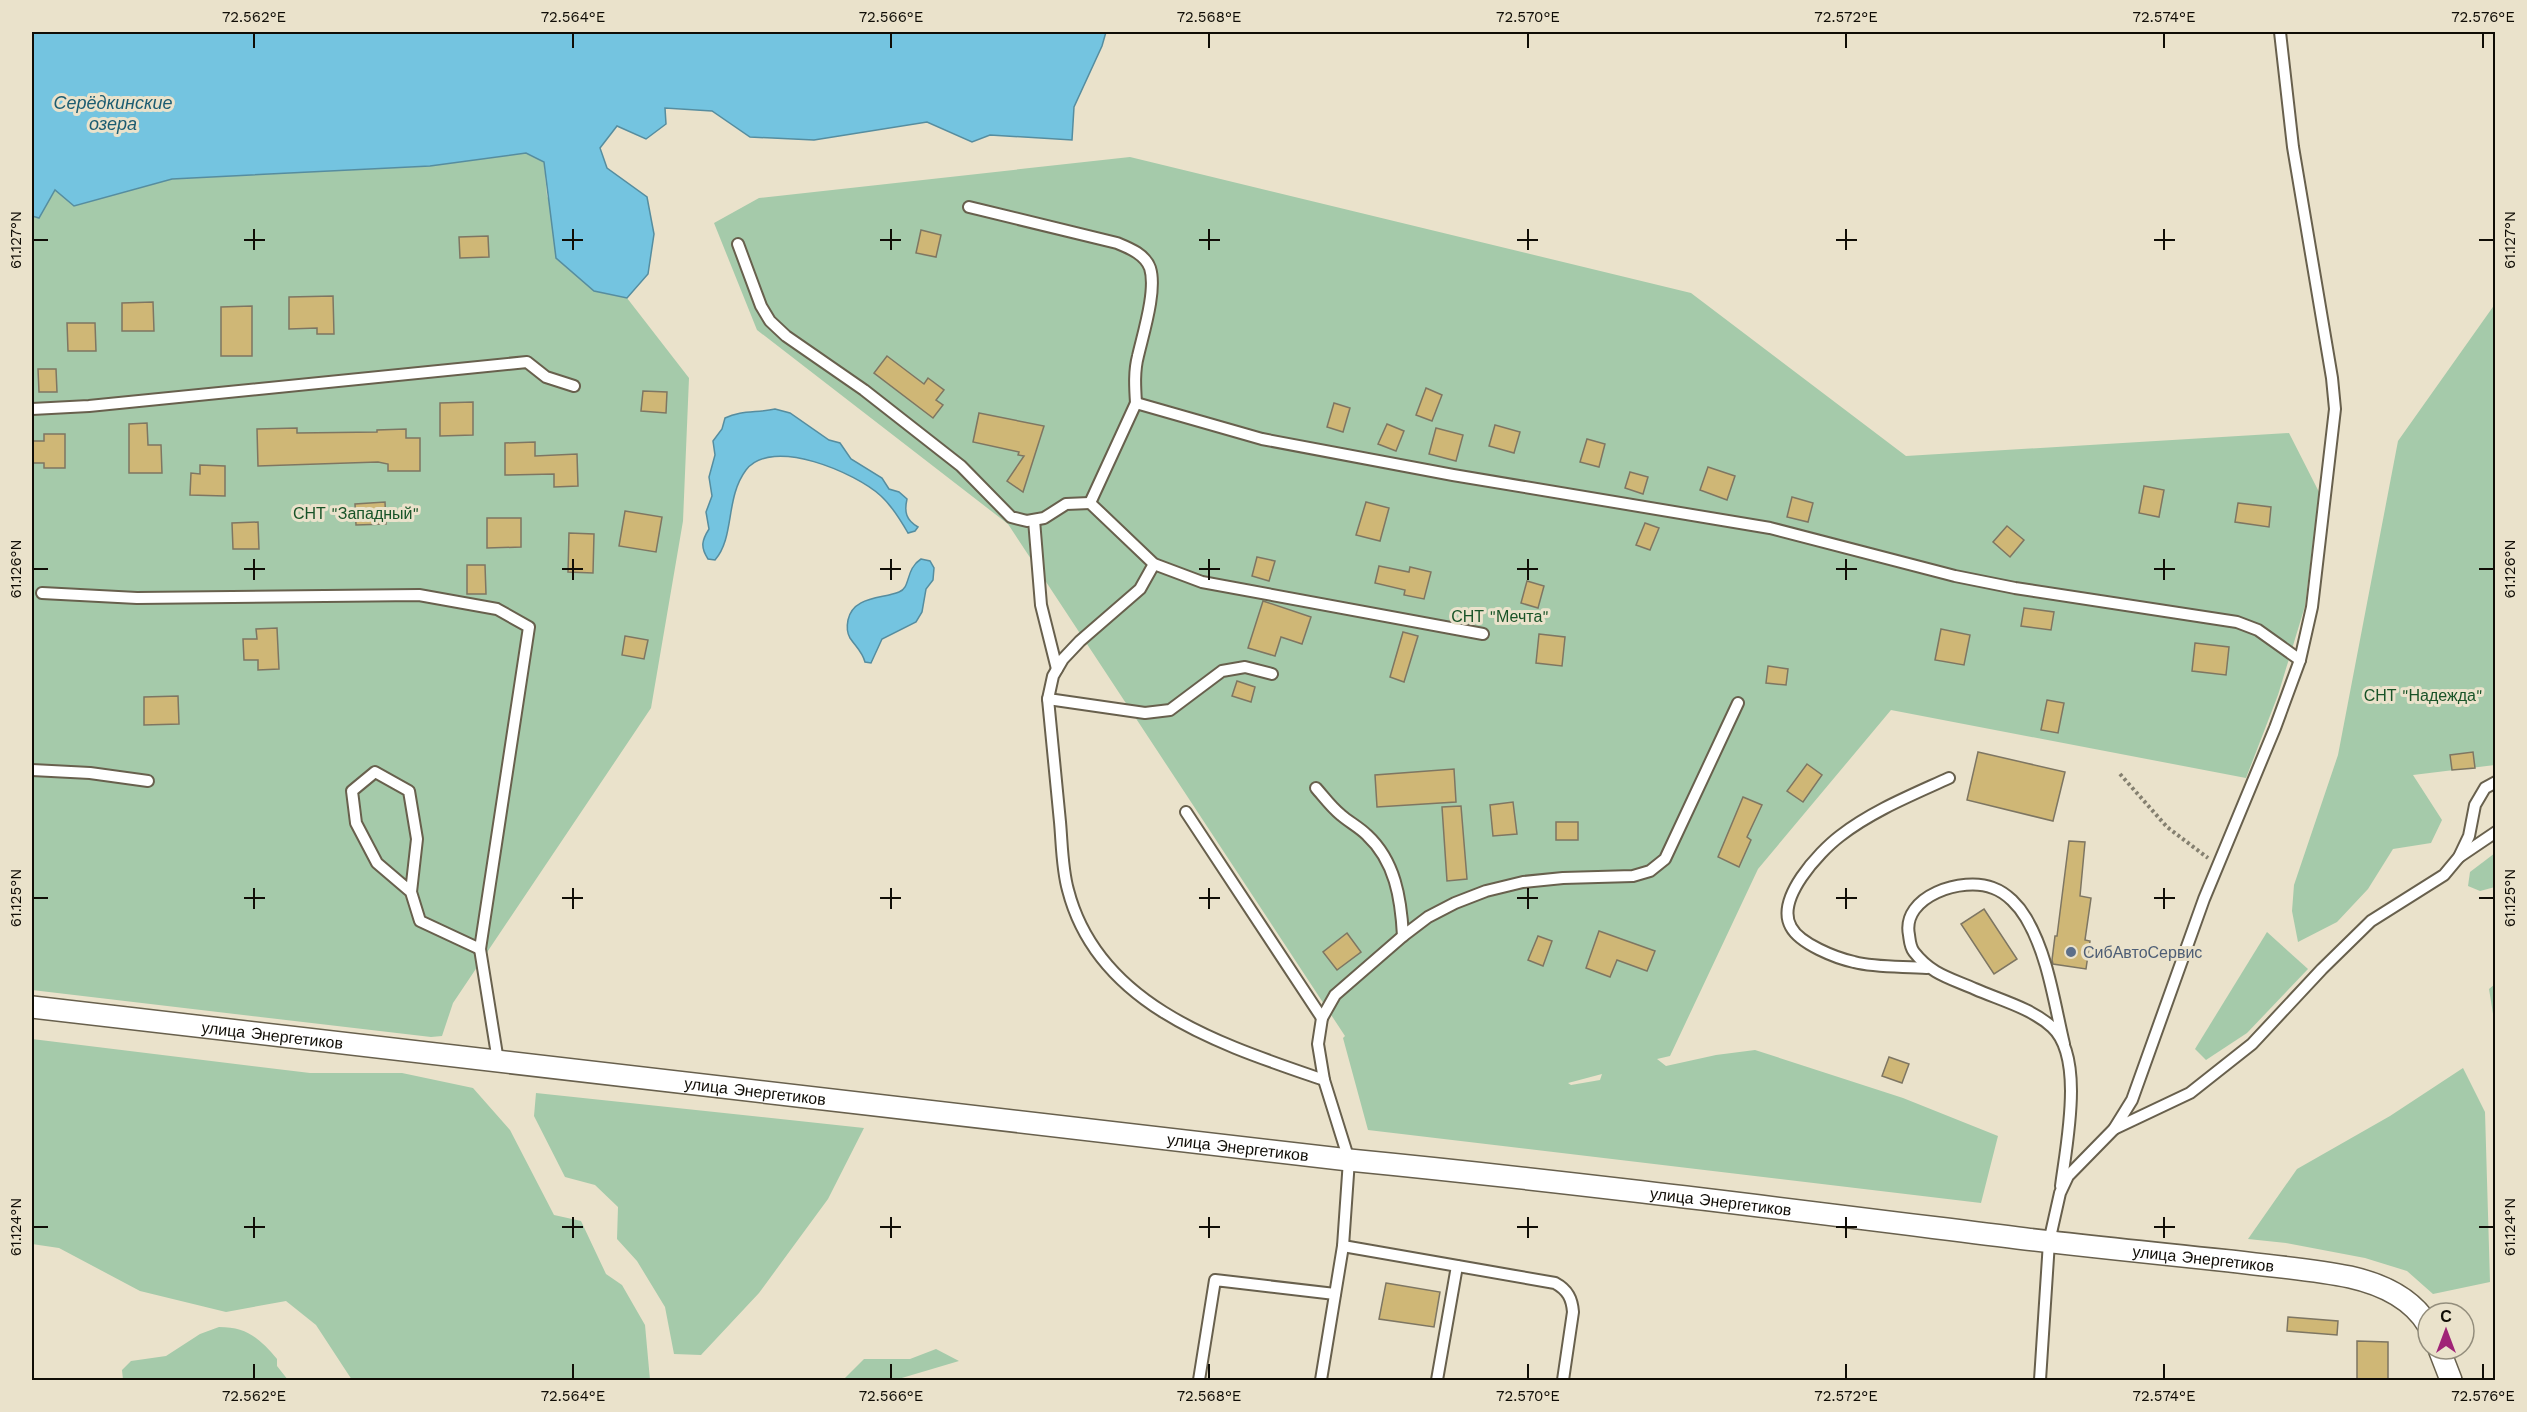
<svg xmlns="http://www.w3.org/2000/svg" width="2527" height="1412" font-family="'Work Sans',sans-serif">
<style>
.green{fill:#a5caaa;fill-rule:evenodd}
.water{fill:#74c4e0;stroke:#568d9f;stroke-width:1.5}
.building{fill:#cfb776;stroke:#7e7662;stroke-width:1.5}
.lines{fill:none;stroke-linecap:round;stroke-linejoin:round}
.service-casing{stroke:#68604d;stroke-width:14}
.minor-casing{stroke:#68604d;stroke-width:24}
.path{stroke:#858070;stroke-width:4;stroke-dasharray:3 3;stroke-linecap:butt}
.service{stroke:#fff;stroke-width:10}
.minor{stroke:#fff;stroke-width:21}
.ticks{fill:none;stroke:#100d06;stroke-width:2}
.service-dot{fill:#5c6f8a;stroke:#eae2cb;stroke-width:2}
.labels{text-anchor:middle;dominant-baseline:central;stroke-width:6;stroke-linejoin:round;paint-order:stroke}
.park-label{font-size:16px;fill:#185327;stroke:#eae2cb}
.service-label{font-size:16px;fill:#4e5e75;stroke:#eae2cb;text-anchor:start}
.street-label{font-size:16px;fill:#100d06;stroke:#eae2cb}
.water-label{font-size:18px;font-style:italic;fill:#1c5c71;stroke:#eae2cb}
.neatline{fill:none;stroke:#100d06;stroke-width:2}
.ticks-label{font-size:15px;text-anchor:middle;fill:#100d06}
</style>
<rect width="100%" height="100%" fill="#eae2cb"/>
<!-- green -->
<g class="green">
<polygon points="526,153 544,162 547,196 594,291 627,298 689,378 683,521 651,708 453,1003 442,1036 431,1037 32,990 32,216 39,217 55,190 74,206 172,179 430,166"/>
<path d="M1130 157 1691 293 1906 456 2289 433 2319 492 2305 606 2278 695 2246 778 1891 710 1758 869 1670 1056 1657 1059 1666 1066 1716 1055 1755 1050 1903 1098 1998 1136 1981 1203 1368 1130 1343 1038 1345 1036 1008 524 757 330 714 223 759 198ZM1602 1074 1600 1080 1571 1085 1568 1083Z"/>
<polygon points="2495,304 2495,765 2413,775 2442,820 2431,843 2393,849 2368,889 2337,922 2298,942 2292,911 2294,885 2338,755 2398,441"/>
<polygon points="2495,853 2495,887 2480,891 2468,886 2470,872"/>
<polygon points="2267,932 2308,969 2247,1033 2206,1060 2195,1049"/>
<polygon points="2495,984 2495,1026 2489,989"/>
<polygon points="32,1039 310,1073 402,1073 473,1088 510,1130 554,1215 581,1221 606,1274 622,1285 645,1325 650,1380 352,1380 316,1325 286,1301 226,1312 140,1291 59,1248 32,1244"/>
<polygon points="2463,1068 2485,1112 2490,1282 2433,1294 2407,1271 2365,1258 2286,1243 2248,1239 2297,1169 2390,1116"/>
<polygon points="536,1093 864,1128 828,1199 759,1293 701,1355 674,1354 665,1307 637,1261 617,1239 618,1207 595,1185 565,1177 534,1116"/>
<path d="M219 1327C247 1327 259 1338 277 1359V1366L288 1380H123L122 1370 131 1361 166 1356 200 1334Z"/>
<polygon points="936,1349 959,1361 895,1380 843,1380 864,1359 910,1359"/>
</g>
<!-- water -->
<g class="water">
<polygon points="32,32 1106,32 1102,46 1074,107 1072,140 990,135 972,142 927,122 814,140 750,137 712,111 665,108 666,124 646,139 617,126 600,148 607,168 647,197 654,234 648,274 627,298 594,291 556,258 544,162 526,153 430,166 172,179 74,206 55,190 39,218 32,216"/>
<path d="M775 409 790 413 829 440 840 443 851 459 882 478 889 489 899 492 907 499C904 512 906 520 918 527L915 531 908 533C900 519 892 506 881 496 856 473 772 436 746 470 725 498 735 537 715 560L708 559C700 547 702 540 709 529L706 512 712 496 709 477 715 455 713 441 722 429 725 418C741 410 757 413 775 409Z"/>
<path d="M921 559 930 561 934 568 933 580 926 589 922 612 916 622 882 639 871 663 865 662C862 651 856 647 850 638 847 633 847 625 848 620 853 596 882 599 899 592 911 588 905 569 921 559Z"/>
</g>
<!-- building -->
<g class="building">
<polygon points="921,230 941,235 936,257 916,253"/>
<polygon points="488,236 489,257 460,258 459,237"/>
<polygon points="333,296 334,334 317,334 317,328 289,329 289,297"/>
<polygon points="153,302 154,331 122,331 122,303"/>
<polygon points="252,306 252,356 221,356 221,307"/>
<polygon points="67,323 95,323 96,351 68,351"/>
<polygon points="887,356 924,384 928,378 944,390 936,400 943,405 933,418 874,373"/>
<polygon points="38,369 56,369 57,392 39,392"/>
<polygon points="1426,388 1442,395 1432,421 1416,415"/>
<polygon points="643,391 667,392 666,413 641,411"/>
<polygon points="473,402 473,435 440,436 440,403"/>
<polygon points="1334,403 1350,408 1343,432 1327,427"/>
<polygon points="979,413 1044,426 1023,492 1007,481 1024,456 1018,455 1019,452 973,442"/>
<polygon points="147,423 148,445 161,445 162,473 129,473 129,424"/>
<polygon points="1387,424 1404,431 1396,451 1378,444"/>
<polygon points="1495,425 1520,432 1514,453 1489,446"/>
<polygon points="297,428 297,433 377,432 377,430 406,429 406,438 420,438 420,471 388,471 388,464 378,462 258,466 257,429"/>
<polygon points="1436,428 1463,435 1456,461 1429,454"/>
<polygon points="44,434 65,434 65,468 44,468 44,463 32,463 32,441 44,441"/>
<polygon points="1587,439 1605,444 1599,467 1580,462"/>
<polygon points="535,442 535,456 577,454 578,486 554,487 554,474 505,475 505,443"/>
<polygon points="200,465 225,466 225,496 190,495 191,473 200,474"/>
<polygon points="1708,467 1735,476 1727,500 1700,490"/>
<polygon points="1630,472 1648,477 1643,494 1625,488"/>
<polygon points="2144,486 2164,490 2159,517 2139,513"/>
<polygon points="1792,497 1813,503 1808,522 1787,517"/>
<polygon points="385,502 386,524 356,525 355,504"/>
<polygon points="1366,502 1389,508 1380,541 1356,535"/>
<polygon points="2238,503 2271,507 2269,527 2235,522"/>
<polygon points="625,511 662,517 656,552 619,546"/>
<polygon points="487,518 521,518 521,547 487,548"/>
<polygon points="258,522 259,549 233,549 232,523"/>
<polygon points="1645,523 1659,528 1650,550 1636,545"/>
<polygon points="2007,526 2024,540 2010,557 1993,542"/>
<polygon points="569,533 594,534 593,573 568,572"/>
<polygon points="1257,557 1275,561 1269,581 1252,576"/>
<polygon points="467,565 485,565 486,594 467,594"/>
<polygon points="1379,566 1409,572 1410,567 1431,572 1424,599 1404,595 1405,590 1375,583"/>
<polygon points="1527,581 1544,586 1538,608 1521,603"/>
<polygon points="1263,601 1311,617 1302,644 1281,637 1275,656 1248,648"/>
<polygon points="2024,608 2054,612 2051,630 2021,626"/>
<polygon points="277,628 279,669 258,670 258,660 244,660 243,639 257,639 256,629"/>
<polygon points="1941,629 1970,635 1964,665 1935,660"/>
<polygon points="1403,632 1418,636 1404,682 1390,677"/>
<polygon points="1539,634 1565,637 1562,666 1536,663"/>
<polygon points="625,636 648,640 644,659 622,655"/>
<polygon points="2195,643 2229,647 2226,675 2192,671"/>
<polygon points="1768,666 1788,669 1786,685 1766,683"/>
<polygon points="1237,681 1255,687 1251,702 1232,696"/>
<polygon points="178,696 179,724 144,725 144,697"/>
<polygon points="2047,700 2064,703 2058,733 2041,730"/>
<polygon points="1978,752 2065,772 2053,821 1967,800"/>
<polygon points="2473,752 2475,768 2452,770 2450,755"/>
<polygon points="1807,764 1822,775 1803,802 1787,791"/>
<polygon points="1454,769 1456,802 1377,807 1375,775"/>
<polygon points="1743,797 1762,805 1747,837 1751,840 1739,867 1718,857"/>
<polygon points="1513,802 1517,834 1493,836 1490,805"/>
<polygon points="1461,806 1467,879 1447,881 1442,807"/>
<rect x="1556" y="822" width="22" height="18"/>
<polygon points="2069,841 2085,842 2080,896 2091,898 2085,940 2090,941 2086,969 2053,964 2052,960 2055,936 2057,936"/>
<polygon points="1984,909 2017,959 1994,974 1961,924"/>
<polygon points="1599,931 1655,951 1647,971 1617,960 1610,977 1586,968"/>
<polygon points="1347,933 1361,952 1337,970 1323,952"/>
<polygon points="1538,936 1552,941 1543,966 1528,960"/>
<polygon points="1889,1057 1909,1064 1902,1083 1882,1076"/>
<polygon points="1386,1283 1440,1292 1434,1327 1379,1319"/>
<polygon points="2288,1317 2338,1321 2337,1335 2287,1331"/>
<polygon points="2357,1341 2388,1342 2388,1380 2357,1380"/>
</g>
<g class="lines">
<!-- service casing -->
<g class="service-casing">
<g id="service">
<path d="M969 207 1117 243C1129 248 1145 254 1150 268 1157 290 1143 334 1138 356 1134 371 1135 387 1136 403"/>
<polyline points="738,244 761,306 770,321 786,336 864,390 961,466 1011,517 1027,521 1044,518 1066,504 1090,503"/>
<polyline points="32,409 89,406 527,362 546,377 574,386"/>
<polyline points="1034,520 1041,605 1057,669"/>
<path d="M1154 564 1140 589 1080 641 1063 659 1053 676 1048 699C1052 740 1056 781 1060 822 1062 844 1062 869 1068 890 1098 1007 1223 1045 1324 1080"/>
<polyline points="42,593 137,598 419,595 497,609 529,627 480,949 498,1061"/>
<polyline points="1483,634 1202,582 1154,564 1090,503 1136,403 1262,439 1453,475 1770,528 1955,576 2015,588 2237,622 2258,630 2300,660"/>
<polyline points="1048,699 1145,713 1170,710 1222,671 1245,667 1272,674"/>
<polyline points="32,770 90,773 148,781"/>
<path d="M1316 788C1324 797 1331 807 1341 815 1349 822 1359 827 1367 835 1395 861 1401 898 1403 936"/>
<polyline points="1186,812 1322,1018"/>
<polyline points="2459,857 2496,832"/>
<polyline points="411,892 417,839 409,791 375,772 352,791 356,823 377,863 411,892 420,921 480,949"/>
<path d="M1927 968C1904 966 1877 968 1854 962 1836 958 1800 944 1791 927 1775 899 1819 852 1840 836 1872 811 1912 795 1949 778"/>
<polyline points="2114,1129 2190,1093 2252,1044 2322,969 2371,921 2444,875 2459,857 2469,836 2475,805 2485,788 2496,782"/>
<path d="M2061 1186C2066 1146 2085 1057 2052 1027 2031 1008 2000 1000 1975 989 1950 978 1931 974 1914 952 1910 947 1910 942 1909 935 1901 896 1963 876 1993 888 2007 893 2019 906 2026 918 2048 955 2054 1002 2064 1044"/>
<path d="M1343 1246 1555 1283C1568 1290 1572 1299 1573 1312L1563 1380"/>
<polyline points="1199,1380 1215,1280 1335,1294"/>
<polyline points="1321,1380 1343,1246 1349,1160 1324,1080 1318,1044 1322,1018 1335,995 1403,936 1428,917 1455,903 1486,891 1523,882 1563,878 1633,876 1650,871 1665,859 1738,703"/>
<polyline points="1437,1380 1457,1266"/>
<polyline points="2040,1380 2049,1242 2060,1193 2068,1176 2114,1129 2132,1100 2204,899 2275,728 2300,660 2312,607 2335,409 2332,378 2293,147 2280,32"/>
</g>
</g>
<!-- minor casing -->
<g class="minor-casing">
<g id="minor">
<path id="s1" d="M32 1007 1349 1160C1575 1182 1800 1211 2026 1239 2094 1247 2162 1254 2230 1261 2269 1266 2311 1269 2350 1277 2381 1284 2411 1297 2428 1325"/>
<polyline points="2439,1349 2451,1380"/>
</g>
</g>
<!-- path -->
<polyline class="path" points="2120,774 2167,827 2208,858"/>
<!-- service -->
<use href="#service" class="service"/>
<!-- minor -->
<use href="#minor" class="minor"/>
</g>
<!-- ticks -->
<path class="ticks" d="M254 33V48M573 33V48M891 33V48M1209 33V48M1528 33V48M1846 33V48M2164 33V48M2483 33V48M254 229V250M573 229V250M891 229V250M1209 229V250M1528 229V250M1846 229V250M2164 229V250M33 240H48M244 240H265M562 240H583M880 240H901M1199 240H1220M1517 240H1538M1836 240H1857M2154 240H2175M2479 240H2494M254 559V580M573 559V580M891 559V580M1209 559V580M1528 559V580M1846 559V580M2164 559V580M33 569H48M244 569H265M562 569H583M880 569H901M1199 569H1220M1517 569H1538M1836 569H1857M2154 569H2175M2479 569H2494M254 888V909M573 888V909M891 888V909M1209 888V909M1528 888V909M1846 888V909M2164 888V909M33 898H48M244 898H265M562 898H583M880 898H901M1199 898H1220M1517 898H1538M1836 898H1857M2154 898H2175M2479 898H2494M254 1217V1238M573 1217V1238M891 1217V1238M1209 1217V1238M1528 1217V1238M1846 1217V1238M2164 1217V1238M33 1227H48M244 1227H265M562 1227H583M880 1227H901M1199 1227H1220M1517 1227H1538M1836 1227H1857M2154 1227H2175M2479 1227H2494M254 1364V1379M573 1364V1379M891 1364V1379M1209 1364V1379M1528 1364V1379M1846 1364V1379M2164 1364V1379M2483 1364V1379"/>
<!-- markers -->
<circle class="service-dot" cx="2071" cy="952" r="6"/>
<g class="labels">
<!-- park labels -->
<g class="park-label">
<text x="356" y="513">СНТ "Западный"</text>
<text x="1500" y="616">СНТ "Мечта"</text>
<text x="2423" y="695">СНТ "Надежда"</text>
</g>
<!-- service labels -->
<g class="service-label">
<text x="2083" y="952">СибАвтоСервис</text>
</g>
<!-- street labels -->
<g class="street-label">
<text stroke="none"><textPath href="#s1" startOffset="242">улица Энергетиков</textPath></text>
<text stroke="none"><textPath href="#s1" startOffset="728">улица Энергетиков</textPath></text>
<text stroke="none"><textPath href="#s1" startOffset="1214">улица Энергетиков</textPath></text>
<text stroke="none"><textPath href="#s1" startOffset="1700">улица Энергетиков</textPath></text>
<text stroke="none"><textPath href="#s1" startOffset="2186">улица Энергетиков</textPath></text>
</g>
<!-- water labels -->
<g class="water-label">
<text x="113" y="102">Серёдкинские<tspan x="113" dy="21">озера</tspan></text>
</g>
</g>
<!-- border -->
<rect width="2527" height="1412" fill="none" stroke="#eae2cb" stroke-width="66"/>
<!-- north arrow -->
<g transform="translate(2446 1331)"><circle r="28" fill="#eae2cb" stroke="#938d7c" stroke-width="1.5"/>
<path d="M0-4.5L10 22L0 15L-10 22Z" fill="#a02377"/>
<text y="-9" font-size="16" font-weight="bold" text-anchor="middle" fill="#100d06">С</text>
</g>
<rect x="33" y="33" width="2461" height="1346" class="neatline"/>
<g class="ticks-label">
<text x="254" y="22">72.562°E</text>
<text x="573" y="22">72.564°E</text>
<text x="891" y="22">72.566°E</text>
<text x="1209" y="22">72.568°E</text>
<text x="1528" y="22">72.570°E</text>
<text x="1846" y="22">72.572°E</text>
<text x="2164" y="22">72.574°E</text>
<text x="2483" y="22">72.576°E</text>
<text transform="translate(16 240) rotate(-90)" y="5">61.127°N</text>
<text transform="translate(2510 240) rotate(-90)" y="5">61.127°N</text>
<text transform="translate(16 569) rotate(-90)" y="5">61.126°N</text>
<text transform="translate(2510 569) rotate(-90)" y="5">61.126°N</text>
<text transform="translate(16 898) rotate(-90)" y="5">61.125°N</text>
<text transform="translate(2510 898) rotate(-90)" y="5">61.125°N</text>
<text transform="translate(16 1227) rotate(-90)" y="5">61.124°N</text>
<text transform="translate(2510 1227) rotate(-90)" y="5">61.124°N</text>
<text x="254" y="1401">72.562°E</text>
<text x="573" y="1401">72.564°E</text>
<text x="891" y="1401">72.566°E</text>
<text x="1209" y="1401">72.568°E</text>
<text x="1528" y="1401">72.570°E</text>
<text x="1846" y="1401">72.572°E</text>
<text x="2164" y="1401">72.574°E</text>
<text x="2483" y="1401">72.576°E</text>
</g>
</svg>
